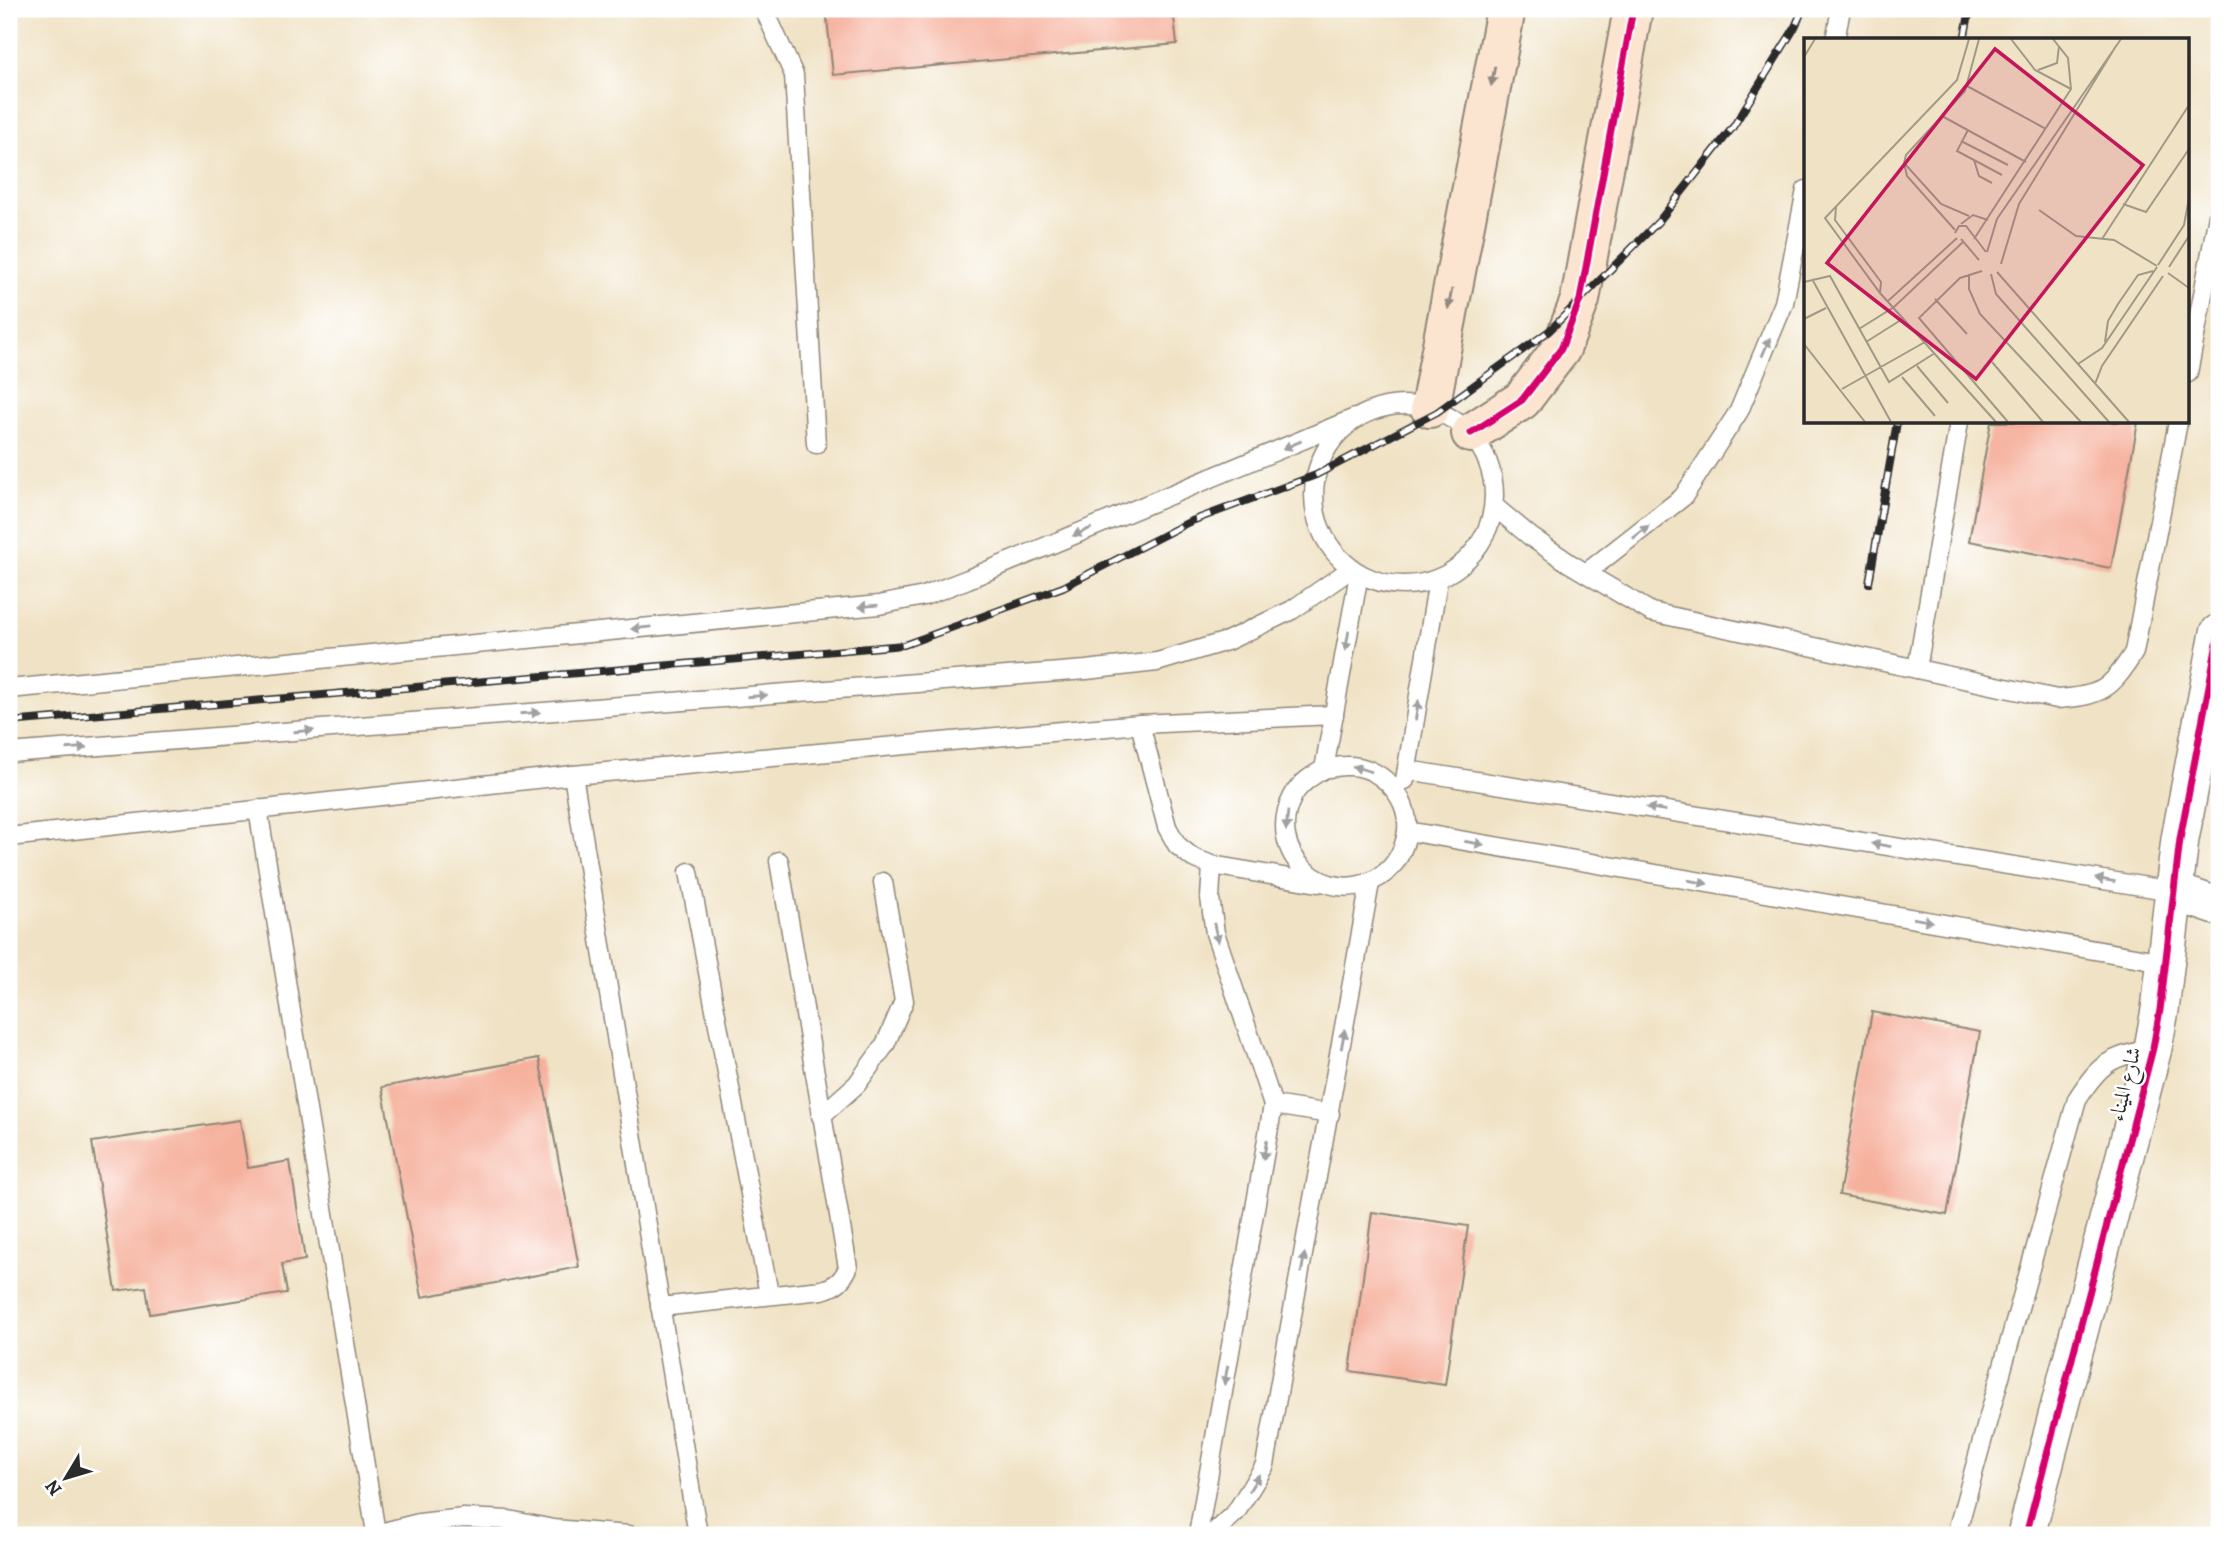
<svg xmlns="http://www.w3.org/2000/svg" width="2228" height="1544" font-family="Alegreya,Amiri,serif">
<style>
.building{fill:#f6b19d}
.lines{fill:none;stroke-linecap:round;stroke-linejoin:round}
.lane-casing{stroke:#8e8678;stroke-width:21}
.street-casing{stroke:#8e8678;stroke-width:40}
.secondary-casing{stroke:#8e8678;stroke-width:42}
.lane{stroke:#fff;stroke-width:18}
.street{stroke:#fff;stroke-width:37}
.secondary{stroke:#fce5d0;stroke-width:38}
.rail-casing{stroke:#2b2b2b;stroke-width:8}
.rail{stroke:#fff;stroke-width:5;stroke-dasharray:16;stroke-linecap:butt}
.cycleway-casing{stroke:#fff;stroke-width:11}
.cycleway{stroke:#d6006c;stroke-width:7}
.oneway{fill:#94887e}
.oneway2{fill:#a0a0a0}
.labels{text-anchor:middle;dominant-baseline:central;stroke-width:5;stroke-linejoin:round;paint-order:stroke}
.street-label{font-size:21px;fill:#2b2b2b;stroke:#fff}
.inset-road{fill:none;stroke:#a19987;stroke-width:2}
.view{fill:#c2185b;fill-opacity:0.15;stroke:#c2185b;stroke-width:3.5}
.inset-edge{fill:none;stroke:#2b2b2b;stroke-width:3.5}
</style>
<rect width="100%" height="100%" fill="#fff"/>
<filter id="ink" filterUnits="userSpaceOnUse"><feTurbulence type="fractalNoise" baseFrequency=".0143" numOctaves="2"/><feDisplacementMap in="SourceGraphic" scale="14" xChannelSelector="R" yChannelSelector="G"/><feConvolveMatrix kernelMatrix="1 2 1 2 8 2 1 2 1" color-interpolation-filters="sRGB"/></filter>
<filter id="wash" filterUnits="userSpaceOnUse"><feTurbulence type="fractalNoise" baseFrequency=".00686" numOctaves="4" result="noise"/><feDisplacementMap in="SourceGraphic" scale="28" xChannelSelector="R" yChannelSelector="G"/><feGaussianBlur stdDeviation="1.57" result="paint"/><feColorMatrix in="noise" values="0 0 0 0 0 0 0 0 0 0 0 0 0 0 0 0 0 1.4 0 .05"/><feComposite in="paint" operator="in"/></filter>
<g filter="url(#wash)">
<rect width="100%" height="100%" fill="#f0e2c4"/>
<g id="blocks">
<!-- building -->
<g class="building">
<polygon points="826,9 1173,9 1177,44 833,75"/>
<polygon points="1991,422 2138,422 2111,568 1969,541"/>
<polygon points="1872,1012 1980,1032 1947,1215 1839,1195"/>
<polygon points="539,1058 579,1267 422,1297 382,1087"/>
<polygon points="240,1120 248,1168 290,1161 305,1260 282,1264 287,1293 150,1314 146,1287 116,1291 92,1142"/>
<polygon points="1372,1212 1468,1226 1445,1385 1350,1371"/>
</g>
</g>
</g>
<g filter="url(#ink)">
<use href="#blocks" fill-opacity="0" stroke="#8e8678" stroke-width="2"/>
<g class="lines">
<!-- lane casing -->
<g class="lane-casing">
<g id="lane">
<polyline points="764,9 794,75 816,444"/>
<polyline points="1835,40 1841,9"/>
<polyline points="2188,373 2219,210"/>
<circle cx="1404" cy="495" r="90"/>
<path d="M1495 507 1531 537 1569 563 1651 612 2057 699C2101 696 2111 690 2134 652L2178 422"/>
<polyline points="1586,573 1683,497 1739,411 1784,303 1806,190"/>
<polyline points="1917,669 1959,422"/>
<polyline points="9,689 879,605 924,596 968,579 1355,418"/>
<polyline points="1140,724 1167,827 1177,845 1193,858 1212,865 1318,883"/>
<polyline points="9,753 1086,670 1157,662 1227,641 1292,610 1351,569"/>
<path d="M1324 769C1331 768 1338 766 1345 766 1380 764 1410 797 1407 831 1405 848 1396 866 1381 876 1328 911 1262 853 1293 796 1300 783 1312 776 1324 769L1359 574"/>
<polyline points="1407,770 2173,891"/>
<polyline points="573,775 698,1535"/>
<polyline points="1405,780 1438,580"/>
<polyline points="258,809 376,1533"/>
<polyline points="1407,831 2164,962"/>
<polyline points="9,837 573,775 1140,724 1334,715"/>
<polyline points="689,872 769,1294"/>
<polyline points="1273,1105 1330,1114"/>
<polyline points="821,1116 857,1084 885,1045 904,1001 883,882"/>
<path d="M660 1307 822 1290C836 1286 842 1281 848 1268L779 861"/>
<polyline points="372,1535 419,1523 464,1518 509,1520 553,1529 629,1535"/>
<polyline points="1198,1535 1273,1105 1215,933 1210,898 1212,865"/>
<polyline points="1211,1535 1236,1512 1265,1465 1370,883"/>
<path d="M1956 1535 2077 1099C2101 1062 2109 1058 2153 1048"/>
</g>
</g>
<!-- street casing -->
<g class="street-casing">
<g id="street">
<polyline points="2173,891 2219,907"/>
<polyline points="2026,1535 2153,1048 2160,1010 2180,839 2219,633"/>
</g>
</g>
<!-- secondary casing -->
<g class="secondary-casing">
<g id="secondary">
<polyline points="1430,408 1506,9"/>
<polyline points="1471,433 1522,400 1561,349 1580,300 1633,9"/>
</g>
</g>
<!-- lane -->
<use href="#lane" class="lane"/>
<!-- street -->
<use href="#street" class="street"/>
<!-- secondary -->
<use href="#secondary" class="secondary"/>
<!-- rail casing -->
<g class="rail-casing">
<g id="rail">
<polyline points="1964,40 1970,9"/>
<polyline points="1869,583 1897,422"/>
<polyline points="9,722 904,645 1063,587 1189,522 1316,475 1437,412 1549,331 1659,221 1733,127 1794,29 1803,9"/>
</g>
</g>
<!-- rail -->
<use href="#rail" class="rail"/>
<!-- cycleway casing -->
<g class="cycleway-casing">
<g id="cycleway">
<polyline points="1471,433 1522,400 1561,349 1580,300 1633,9"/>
<polyline points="2026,1535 2153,1048 2160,1010 2180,839 2219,633"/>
</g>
</g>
<!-- cycleway -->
<use href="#cycleway" class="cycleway"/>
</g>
<!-- one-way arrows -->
<defs><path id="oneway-solid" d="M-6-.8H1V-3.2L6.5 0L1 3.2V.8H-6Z" transform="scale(1.75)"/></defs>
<g class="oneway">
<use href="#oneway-solid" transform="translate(1493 76) rotate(101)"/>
<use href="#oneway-solid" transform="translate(1450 299) rotate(101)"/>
</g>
<g class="oneway2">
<use href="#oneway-solid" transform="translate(1766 347) rotate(-67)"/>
<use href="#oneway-solid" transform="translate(1292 445) rotate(157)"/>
<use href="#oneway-solid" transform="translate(1082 532) rotate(157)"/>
<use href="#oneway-solid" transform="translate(1641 532) rotate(-39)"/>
<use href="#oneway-solid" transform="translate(868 606) rotate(175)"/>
<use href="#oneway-solid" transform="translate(641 628) rotate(174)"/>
<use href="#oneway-solid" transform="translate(1347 641) rotate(100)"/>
<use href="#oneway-solid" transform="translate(757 696) rotate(-4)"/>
<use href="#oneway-solid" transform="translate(1417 710) rotate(-81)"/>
<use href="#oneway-solid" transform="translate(530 713) rotate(-4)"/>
<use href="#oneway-solid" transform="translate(304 731) rotate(-4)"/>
<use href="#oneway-solid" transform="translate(77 748) rotate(-4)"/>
<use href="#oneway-solid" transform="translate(1362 769) rotate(-164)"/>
<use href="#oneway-solid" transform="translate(1656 809) rotate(-171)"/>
<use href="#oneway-solid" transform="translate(1287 821) rotate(95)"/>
<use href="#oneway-solid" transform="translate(1474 843) rotate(10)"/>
<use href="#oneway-solid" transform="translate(1881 845) rotate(-171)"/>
<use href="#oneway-solid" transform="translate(2105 880) rotate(-171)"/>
<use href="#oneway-solid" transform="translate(1698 882) rotate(10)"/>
<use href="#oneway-solid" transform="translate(1923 920) rotate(10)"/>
<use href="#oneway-solid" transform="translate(1216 933) rotate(77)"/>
<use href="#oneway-solid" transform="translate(1343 1039) rotate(-80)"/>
<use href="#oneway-solid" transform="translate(1265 1150) rotate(100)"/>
<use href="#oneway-solid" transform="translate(1303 1263) rotate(-80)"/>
<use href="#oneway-solid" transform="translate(1226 1375) rotate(100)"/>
<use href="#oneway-solid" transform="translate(1254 1483) rotate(-58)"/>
</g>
</g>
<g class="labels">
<!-- street labels -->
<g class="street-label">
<text transform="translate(2125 1084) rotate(-76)">شارع الميناء</text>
</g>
</g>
<!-- overview -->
<g transform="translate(1804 38)">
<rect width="385" height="385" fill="#f0e2c4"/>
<path class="inset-road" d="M165 1 153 42 21 180 76 255 192 384M207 1 231 32 267 51M0 19 11 1M234 32 253 25 255 8M163 48 242 91M138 78 222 124M164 92 153 113 198 137M157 103 204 127M170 122 175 138 188 145M101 126 137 166 165 178M319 166 342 174 385 111M32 169 31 182 77 244 76 255M235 172 272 198 310 202 353 228M157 186 169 177 184 182M151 192 103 138 100 125 102 117 161 53 175 1M151 195 155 188H162L182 214M157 201 175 222M170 201 267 51 264 20 249 1M298 201 385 67M183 214 193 181 317 1M197 226 215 166 312 8M354 227 380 187 385 160M365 229 385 198M178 233 156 240 115 280 204 384M193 234 325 384M364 235 385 250M165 236V251L176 276 277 384M187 236 192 256 305 384M8 241 87 384M0 244 26 238 85 344 131 315M131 261 163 296M84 263 153 200M0 281 22 270M55 291 90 269 159 204M62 304 100 280M301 304 304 283 314 266 334 237 349 233M0 306 61 384M188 324 239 384M274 326 298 310 353 229M113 328 144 365M98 339 131 378M291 346 298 328 359 238M38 351 121 304"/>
<path class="view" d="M191 11 339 127 172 341 23 225Z"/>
<rect width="385" height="385" class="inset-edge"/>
</g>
<!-- margin -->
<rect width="2228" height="1544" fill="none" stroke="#fff" stroke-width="35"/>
<!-- north arrow -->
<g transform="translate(66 1478) rotate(232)" stroke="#ffffff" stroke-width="5" paint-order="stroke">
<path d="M0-5L12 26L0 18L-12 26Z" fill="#2b2b2b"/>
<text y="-10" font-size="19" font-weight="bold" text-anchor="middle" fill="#2b2b2b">N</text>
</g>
</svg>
